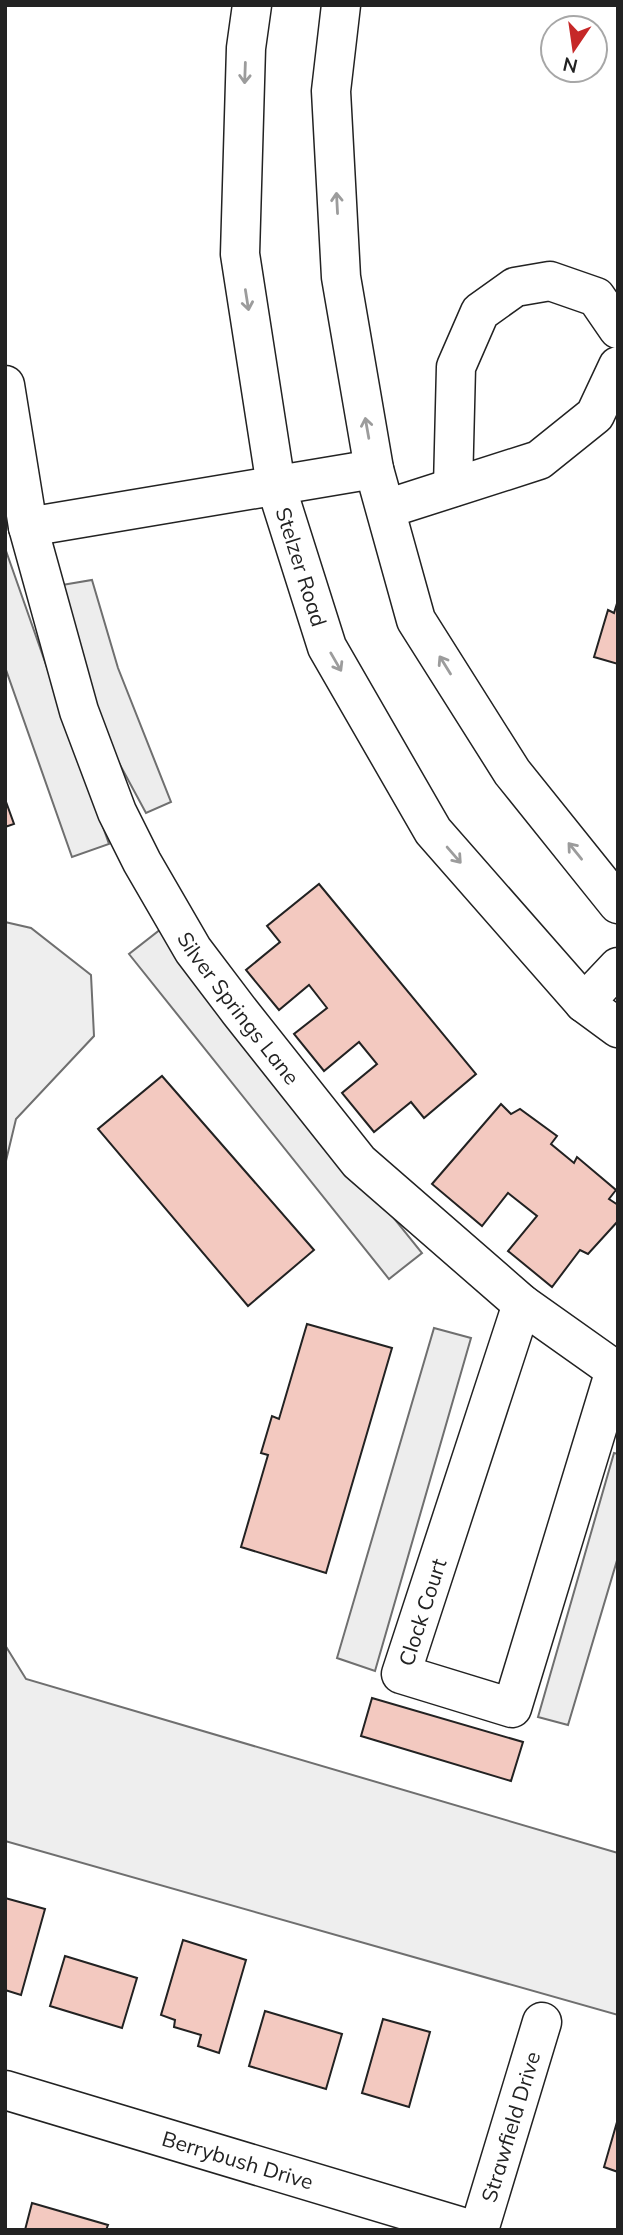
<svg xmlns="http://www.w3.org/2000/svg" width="623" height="2235" font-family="Mulish,sans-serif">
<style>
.green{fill:#eee;stroke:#6f6f6f;stroke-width:2}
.parking{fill:#ededed;stroke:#6f6f6f;stroke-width:2}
.building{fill:#f3c9c0;stroke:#222;stroke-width:2}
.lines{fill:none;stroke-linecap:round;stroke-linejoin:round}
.minor-casing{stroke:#222;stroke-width:41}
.major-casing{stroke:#222;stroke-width:41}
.minor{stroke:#fff;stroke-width:38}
.major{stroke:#fff;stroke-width:38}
.oneway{stroke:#9c9c9c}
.labels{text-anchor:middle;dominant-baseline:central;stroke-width:5;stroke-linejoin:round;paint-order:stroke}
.street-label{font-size:21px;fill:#222;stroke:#fff}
</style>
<rect width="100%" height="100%" fill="#fff"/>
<!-- green -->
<g class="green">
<polygon points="5,922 31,928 91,975 94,1036 16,1119 5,1165"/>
<polygon points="5,1645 26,1679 618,1853 618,2015 5,1841"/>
</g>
<!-- parking -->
<g class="parking">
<polygon points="5,548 109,844 72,857 5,667"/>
<polygon points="92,580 118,668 171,802 146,813 112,750 56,586"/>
<polygon points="161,929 422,1253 389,1279 129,954"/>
<polygon points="434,1328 471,1338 375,1671 337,1658"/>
<polygon points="614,1453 618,1454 618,1557 568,1725 538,1717"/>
</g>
<!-- building -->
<g class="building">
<polygon points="618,600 618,664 594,657 608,610 614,613"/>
<polygon points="5,799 14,824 5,827"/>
<polygon points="319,884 476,1074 424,1118 411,1102 374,1132 342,1093 377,1064 359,1042 324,1071 294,1034 327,1008 309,985 279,1010 246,970 280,942 267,926"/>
<polygon points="162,1076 314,1250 248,1306 98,1129"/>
<polygon points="501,1104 511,1114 520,1109 557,1136 551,1144 574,1163 577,1157 616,1190 609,1199 618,1205 618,1221 588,1254 580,1250 552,1287 508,1251 537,1216 508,1193 482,1226 432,1184"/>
<polygon points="307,1324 392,1348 326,1573 241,1547 268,1455 261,1453 272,1416 279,1419"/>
<polygon points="372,1698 523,1742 511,1781 361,1736"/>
<polygon points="5,1898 45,1909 21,1995 5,1990"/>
<polygon points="183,1940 246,1960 219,2053 198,2046 201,2035 174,2027 175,2020 161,2015"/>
<polygon points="65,1956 137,1978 122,2028 50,2006"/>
<polygon points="265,2011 342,2034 326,2089 249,2066"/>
<polygon points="383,2019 430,2032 409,2107 362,2093"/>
<polygon points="617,2122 618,2122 618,2172 604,2167"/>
<polygon points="32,2203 108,2225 106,2230 25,2230"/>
</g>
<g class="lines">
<!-- minor casing -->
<g class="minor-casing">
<g id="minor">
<path id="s1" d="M5 385 28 527 79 711 117 812 142 862 193 950 240 1012 359 1162 522 1304 618 1372"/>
<polyline points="453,487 456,367 480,312 515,287 550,281 596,297 618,329"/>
<polyline points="386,509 539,460 595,415 618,366"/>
<polyline points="28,527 374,469"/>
<polyline points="584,1003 618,967"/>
<polyline points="522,1304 401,1674 512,1708 615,1370"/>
<path id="s2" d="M5 2090 472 2230"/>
<path id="s3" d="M479 2230 542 2022"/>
</g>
</g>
<!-- major casing -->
<g class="major-casing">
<g id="major">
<path id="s4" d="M252 5 246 48 240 254 276 486 327 647 433 831 584 1003 618 1028"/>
<polyline points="341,5 331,91 341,277 374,469 416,620 512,772 618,904"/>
</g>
</g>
<!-- minor -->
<use href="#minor" class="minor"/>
<!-- major -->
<use href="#major" class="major"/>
</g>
<!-- one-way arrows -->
<defs><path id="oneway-shaft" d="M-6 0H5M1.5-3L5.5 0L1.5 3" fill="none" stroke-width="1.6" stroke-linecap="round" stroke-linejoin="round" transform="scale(1.75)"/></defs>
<g class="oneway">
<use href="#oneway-shaft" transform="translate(245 73) rotate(92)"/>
<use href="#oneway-shaft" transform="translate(337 203) rotate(-93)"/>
<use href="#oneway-shaft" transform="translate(247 300) rotate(81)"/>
<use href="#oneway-shaft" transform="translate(367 428) rotate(-100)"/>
<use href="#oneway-shaft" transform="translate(336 662) rotate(60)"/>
<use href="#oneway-shaft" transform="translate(445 665) rotate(-122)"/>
<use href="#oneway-shaft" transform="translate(575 851) rotate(-129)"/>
<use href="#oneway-shaft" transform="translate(454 855) rotate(49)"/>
</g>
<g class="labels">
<!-- street labels -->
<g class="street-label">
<text stroke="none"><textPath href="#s4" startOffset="569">Stelzer Road</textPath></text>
<text stroke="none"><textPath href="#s1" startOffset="674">Silver Springs Lane</textPath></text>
<text transform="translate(422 1612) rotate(-72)">Clock Court</text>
<text stroke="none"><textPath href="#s3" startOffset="108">Strawfield Drive</textPath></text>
<text stroke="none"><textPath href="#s2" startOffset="243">Berrybush Drive</textPath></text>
</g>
</g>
<!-- border -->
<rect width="623" height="2235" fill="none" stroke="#222222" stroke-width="14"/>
<!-- north arrow -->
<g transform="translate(574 49) rotate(193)"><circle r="33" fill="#ffffff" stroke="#a7a7a7" stroke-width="2"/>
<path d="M0-5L12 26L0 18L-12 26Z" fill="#c62828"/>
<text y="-10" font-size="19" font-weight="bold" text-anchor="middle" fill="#222222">N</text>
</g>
</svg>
